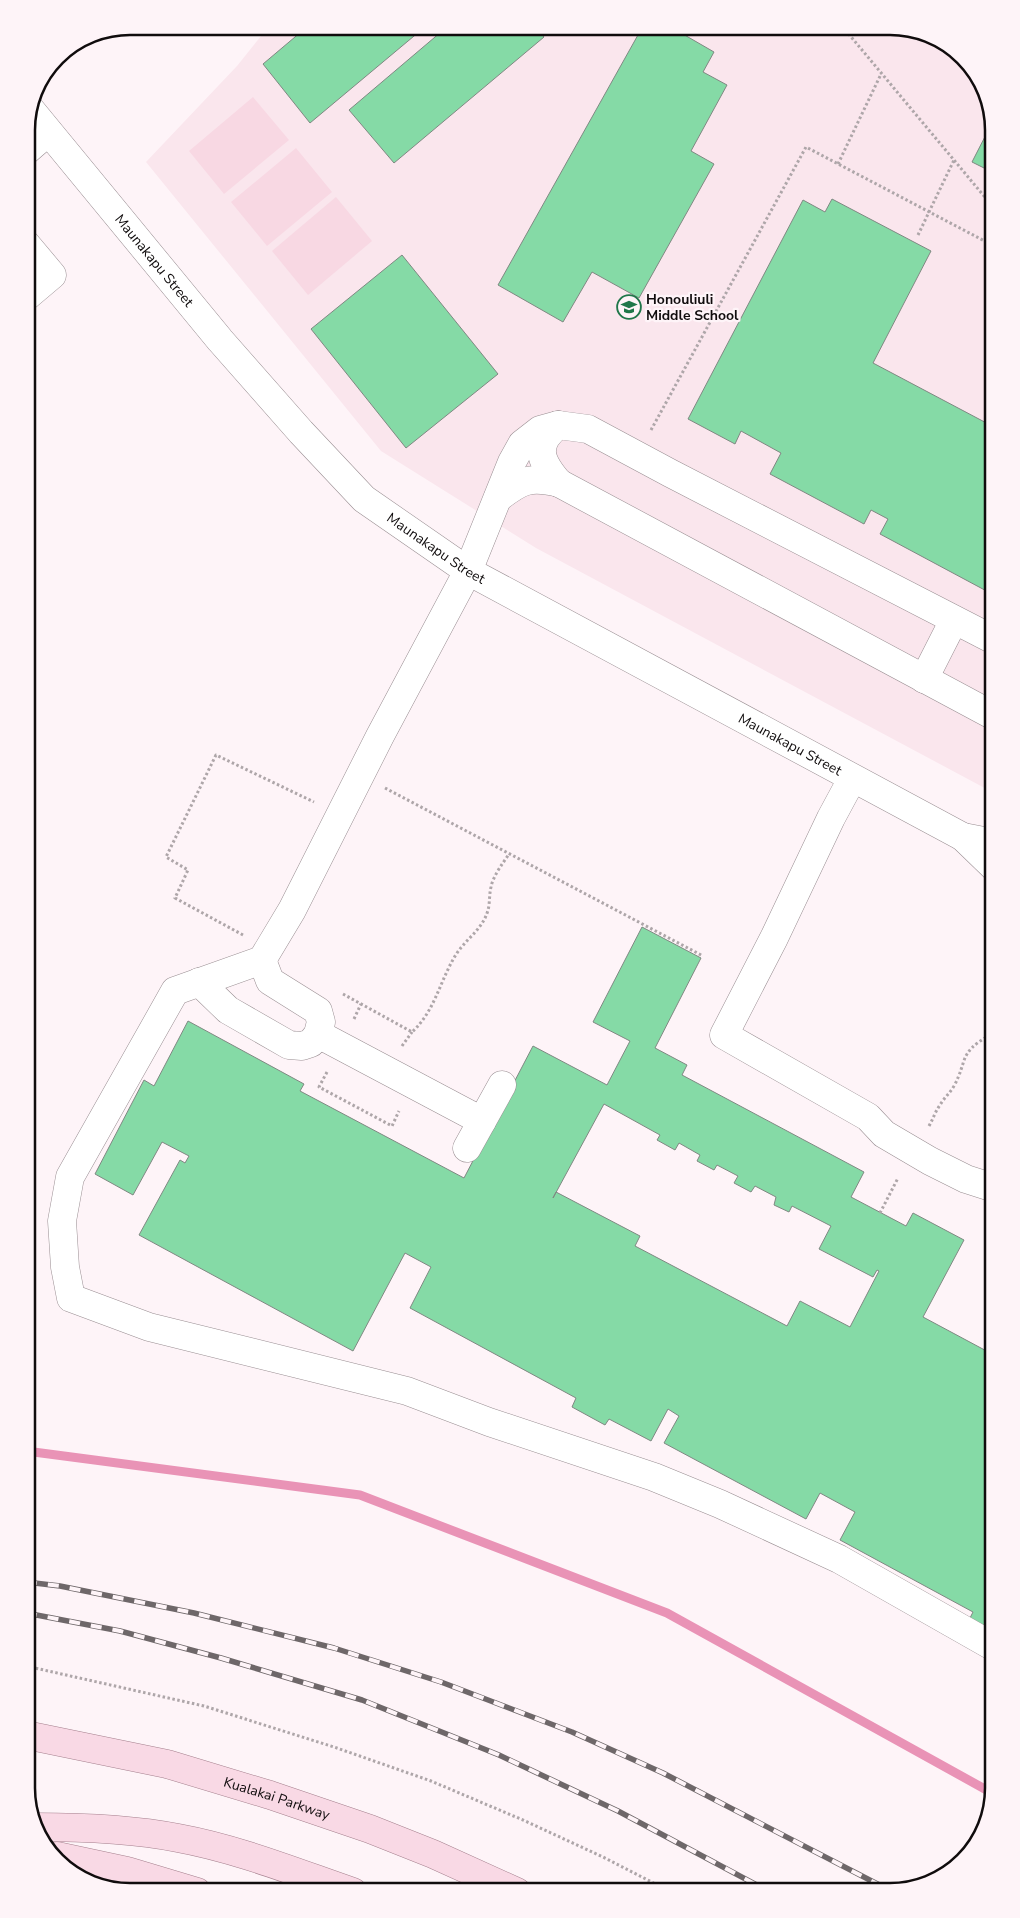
<svg xmlns="http://www.w3.org/2000/svg" width="1020" height="1918" font-family="'Nunito Sans',sans-serif">
<style>
.built{fill:#fae6ed}
.green{fill:#f8d8e3}
.lines{fill:none;stroke-linecap:round;stroke-linejoin:round}
.stream{stroke:#e993b6;stroke-width:9}
.building{fill:#85daa6;stroke:#7f8882;fill-rule:evenodd}
.minor-casing{stroke:#998e92;stroke-width:29}
.major-casing{stroke:#a5808e;stroke-width:29}
.path{stroke:#aea6a9;stroke-width:3;stroke-dasharray:2.5 2.5;stroke-linecap:butt}
.minor{stroke:#fff;stroke-width:28}
.major{stroke:#f9d9e5;stroke-width:28}
.rail-casing{stroke:#6e6769;stroke-width:5.5}
.rail{stroke:#fef4f8;stroke-width:4;stroke-dasharray:11;stroke-linecap:butt}
.labels{text-anchor:middle;dominant-baseline:central;stroke-width:4.5;stroke-linejoin:round;paint-order:stroke}
.street-label{font-size:14px;fill:#100c0d;stroke:#fef4f8}
.poi-label{font-size:14px;font-weight:bold;fill:#100c0d;stroke:#fef4f8;text-anchor:start}
.rim{fill:none;stroke:#100c0d;stroke-width:2.5}
</style>
<rect width="100%" height="100%" fill="#fef4f8"/>
<!-- built -->
<polygon class="built" points="269,26 897,26 948,44 986,90 994,130 994,793 536,548 381,451 146,162 237,66"/>
<!-- green -->
<g class="green">
<polygon points="253,97 289,140 224,194 189,151"/>
<polygon points="296,148 332,192 267,246 231,202"/>
<polygon points="336,197 372,241 308,295 272,251"/>
</g>
<g class="lines">
<!-- stream -->
<polyline class="stream" points="26,1451 360,1495 667,1613 992,1793"/>
</g>
<!-- building -->
<g class="building">
<polygon points="308,26 426,26 310,123 263,64"/>
<polygon points="448,26 535,26 544,37 394,163 349,110"/>
<polygon points="643,26 669,26 714,52 703,72 727,85 691,151 714,164 639,298 592,272 563,322 498,285"/>
<polygon points="992,123 994,130 994,173 972,162"/>
<polygon points="832,199 931,251 873,363 994,427 994,595 880,534 888,519 871,510 864,524 770,474 781,453 741,431 735,444 688,419 803,200 825,212"/>
<polygon points="402,255 498,374 406,448 311,329"/>
<path d="M642 927 701 958 655 1048 687 1065 682 1075 864 1172 851 1197 906 1226 913 1213 964 1240 923 1317 994 1355V1631L970 1618 973 1612 840 1540 855 1512 820 1493 806 1519 664 1443 679 1416 668 1409 651 1441 609 1419 605 1425 572 1407 576 1398 410 1308 431 1267 405 1253 353 1351 139 1235 180 1160 185 1163 189 1156 162 1142 133 1195 95 1174 144 1080 154 1086 188 1021 304 1084 300 1091 464 1178 533 1046 607 1085 630 1041 593 1022ZM604 1104 660 1135 657 1140 675 1150 679 1143 700 1155 697 1161 714 1170 717 1165 738 1176 734 1183 751 1192 755 1186 776 1197 774 1205 789 1212 792 1206 831 1226 819 1249 873 1277 877 1270 879 1271 850 1327 800 1301 787 1326 635 1246 640 1236 556 1192 553 1198Z"/>
</g>
<g class="lines">
<!-- minor casing -->
<g class="minor-casing">
<g id="minor">
<path id="s1" d="M30 109 220 340 301 432 364 499 468 571 963 837 994 843"/>
<polyline points="26,151 48,132"/>
<polyline points="26,297 52,275 26,244"/>
<path d="M558 425C533 445 540 461 559 483"/>
<path d="M498 498C521 480 530 476 559 483L994 716"/>
<polyline points="924,679 954,620"/>
<polyline points="852,779 831,818 774,938 724,1035 868,1117 884,1134 930,1161 966,1179 994,1188"/>
<polyline points="963,837 994,867"/>
<polyline points="199,982 228,1010 289,1045 302,1046 311,1043 318,1034 321,1022 318,1011 270,981 262,960"/>
<polyline points="318,1034 482,1121"/>
<polyline points="467,1148 502,1085"/>
<polyline points="994,1647 839,1559 720,1504 654,1477 489,1422 407,1391 149,1327 71,1298 65,1267 62,1221 70,1177 175,991 262,960 292,910 380,736 468,571 512,462 522,444 540,430 558,425 588,429 670,473 994,640"/>
</g>
</g>
<!-- major casing -->
<g class="major-casing">
<g id="major">
<path id="s2" d="M26 1735 167 1764 270 1795 370 1829 433 1854 517 1892"/>
<path d="M34 1827C80 1827 133 1829 178 1838 238 1849 295 1872 353 1892"/>
<polyline points="57,1856 127,1871 197,1892"/>
</g>
</g>
<!-- path -->
<g class="path">
<polyline points="842,26 994,208"/>
<polyline points="838,164 881,74"/>
<polyline points="918,235 954,160"/>
<polyline points="651,430 806,147 994,246"/>
<polyline points="385,788 703,956"/>
<polyline points="243,935 175,898 188,870 166,857 216,755 314,802"/>
<path d="M343 994 412 1032C436 1010 440 979 457 953 467 938 483 929 488 910 490 903 489 895 491 887 493 876 503 863 509 854"/>
<polyline points="354,1019 361,1004"/>
<polyline points="402,1046 412,1032"/>
<polyline points="327,1072 319,1087 392,1126 399,1111"/>
<path d="M929 1126C933 1119 935 1112 940 1105 944 1098 950 1093 954 1086 968 1060 958 1054 988 1036L992 1023 991 1007 994 1001"/>
<polyline points="880,1213 898,1178"/>
<polyline points="26,1666 204,1706 334,1747 431,1781 523,1820 603,1857 671,1892"/>
</g>
<!-- minor -->
<use href="#minor" class="minor"/>
<!-- major -->
<use href="#major" class="major"/>
<!-- rail casing -->
<g class="rail-casing">
<g id="rail">
<polyline points="26,1582 60,1586 194,1613 334,1648 441,1682 572,1732 663,1773 891,1891"/>
<polyline points="26,1613 120,1631 221,1658 362,1700 499,1755 618,1811 770,1892"/>
</g>
</g>
<!-- rail -->
<use href="#rail" class="rail"/>
</g>
<!-- icons -->
<defs>
<g id="school-ring" transform="scale(1.25)"><circle r="9.5" fill="#fef4f8" stroke="#20774a" stroke-width="1.5"/><path d="M0-5L7-2L0 1L-7-2ZM-4 1L0 2.5L4 1V4Q0 6-4 4Z" fill="#20774a"/></g>
</defs>
<g fill-rule="evenodd">
<use href="#school-ring" x="629" y="307"/>
</g>
<g class="labels">
<!-- street labels -->
<g class="street-label">
<text stroke="none"><textPath href="#s1" startOffset="196">Maunakapu Street</textPath></text>
<text stroke="none"><textPath href="#s1" startOffset="601">Maunakapu Street</textPath></text>
<text stroke="none"><textPath href="#s1" startOffset="1006">Maunakapu Street</textPath></text>
<text stroke="none"><textPath href="#s2" startOffset="259">Kualakai Parkway</textPath></text>
</g>
<!-- poi labels -->
<g class="poi-label">
<text x="646" y="299">Honouliuli<tspan x="646" dy="16">Middle School</tspan></text>
</g>
</g>
<!-- crop -->
<path d="M0 0H1020V1918H0ZM130 35H890A95 95 0 0 1 985 130V1788A95 95 0 0 1 890 1883H130A95 95 0 0 1 35 1788V130A95 95 0 0 1 130 35Z" fill="#fef4f8" fill-rule="evenodd"/>
<path class="rim" d="M130 35H890A95 95 0 0 1 985 130V1788A95 95 0 0 1 890 1883H130A95 95 0 0 1 35 1788V130A95 95 0 0 1 130 35Z"/>
</svg>
